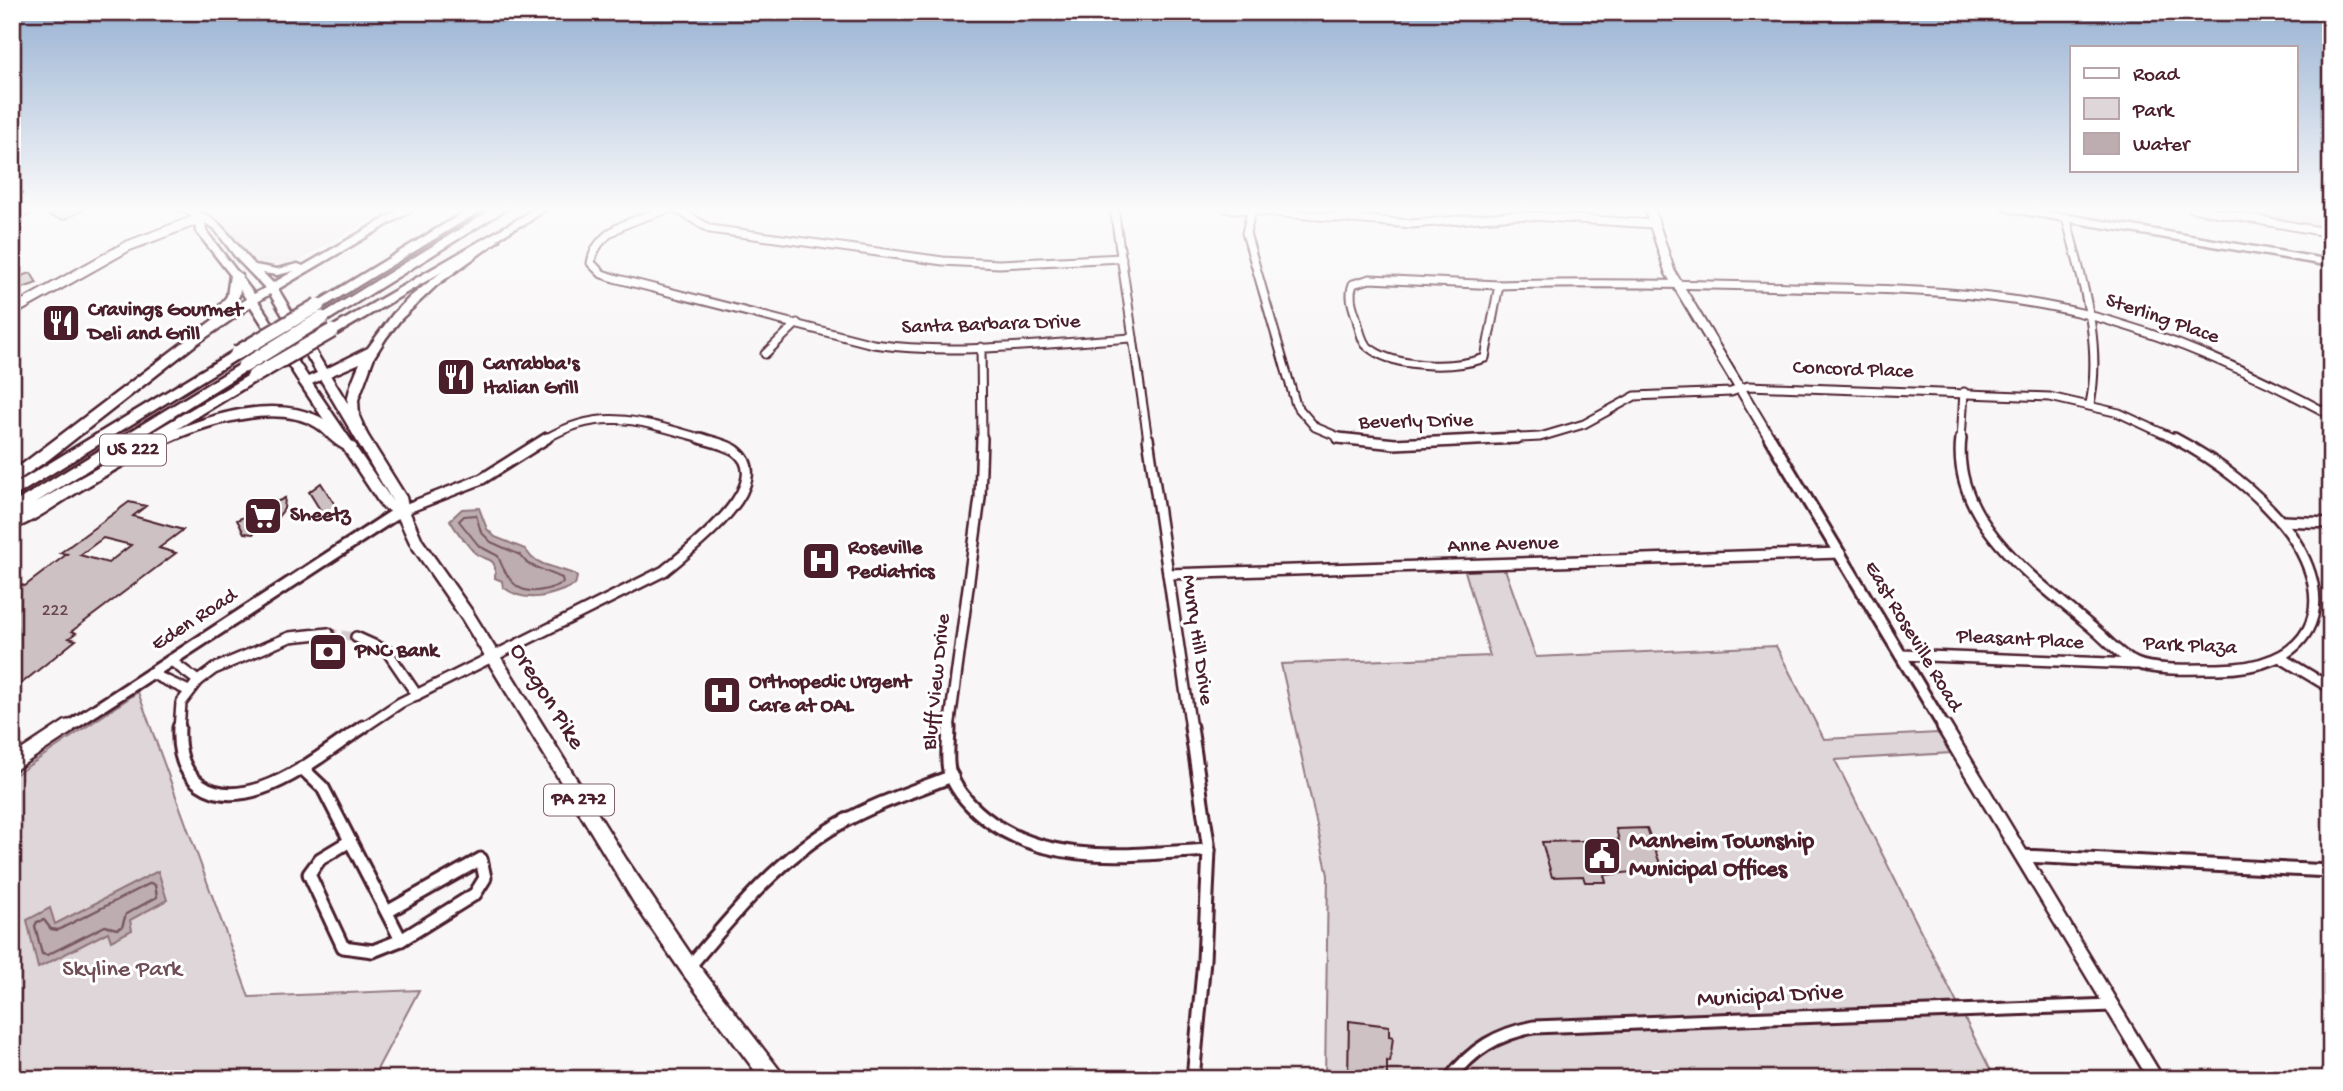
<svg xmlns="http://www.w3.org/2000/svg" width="2343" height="1091" font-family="'Gochi Hand',sans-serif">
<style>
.built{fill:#ebe6e8}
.green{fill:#ded6d9;stroke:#947a82;stroke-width:2}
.water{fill:#bdadb0;stroke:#8f747b;stroke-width:2}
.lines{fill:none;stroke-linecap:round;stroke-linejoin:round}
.shore-far1{stroke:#785860;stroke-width:2}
.shore{stroke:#785860;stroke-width:2.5}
.building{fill:#cdc1c4;stroke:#4a1f2b;stroke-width:2;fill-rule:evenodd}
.minor-tunnel{stroke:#d5cbce;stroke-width:9;stroke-dasharray:9 4.5;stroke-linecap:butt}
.minor-far2-casing{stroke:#4a1f2b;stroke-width:11}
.minor-far1-casing{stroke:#4a1f2b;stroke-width:14}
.minor-casing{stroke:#4a1f2b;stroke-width:17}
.tertiary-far2-casing{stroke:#4a1f2b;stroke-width:13}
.tertiary-far1-casing{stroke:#4a1f2b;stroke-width:16}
.tertiary-casing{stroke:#4a1f2b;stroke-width:18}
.primary-casing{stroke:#4a1f2b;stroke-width:5}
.trunk-casing{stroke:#4a1f2b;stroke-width:5}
.motorway-casing{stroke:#4a1f2b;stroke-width:5}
.minor-far2{stroke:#fff;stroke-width:7}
.minor-far1{stroke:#fff;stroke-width:9}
.minor{stroke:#fff;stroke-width:11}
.tertiary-far2{stroke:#fff;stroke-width:9}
.tertiary-far1{stroke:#fff;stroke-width:10}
.tertiary{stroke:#fff;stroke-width:13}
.primary{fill:#fff;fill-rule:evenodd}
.trunk{fill:#fff;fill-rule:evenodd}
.motorway{fill:#fff;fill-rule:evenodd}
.motorway-bridge-casing{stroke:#4a1f2b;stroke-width:18;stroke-linecap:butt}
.motorway-bridge{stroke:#fff;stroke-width:13}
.labels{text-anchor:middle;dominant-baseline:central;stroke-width:6;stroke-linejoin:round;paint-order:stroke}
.number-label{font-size:18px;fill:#6b4851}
.shield{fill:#fff;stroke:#80626b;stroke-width:2}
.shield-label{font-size:19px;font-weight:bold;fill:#4a1f2b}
.poi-label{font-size:21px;font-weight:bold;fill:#4a1f2b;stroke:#fff;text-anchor:start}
.street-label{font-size:21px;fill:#4a1f2b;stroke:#fff}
.near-street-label{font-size:24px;fill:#4a1f2b;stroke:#fff}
.near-poi-label{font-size:24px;font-weight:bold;fill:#4a1f2b;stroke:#fff;text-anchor:start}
.near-park-label{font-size:24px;fill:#6f4d56;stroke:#fff}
</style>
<rect width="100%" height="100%" fill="#f8f6f7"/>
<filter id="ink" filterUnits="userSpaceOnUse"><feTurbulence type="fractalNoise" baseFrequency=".0143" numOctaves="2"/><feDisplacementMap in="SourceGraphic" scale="14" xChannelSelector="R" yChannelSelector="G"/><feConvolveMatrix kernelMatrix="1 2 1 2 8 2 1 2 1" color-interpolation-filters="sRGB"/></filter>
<g filter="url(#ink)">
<!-- built -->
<polygon class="built" points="197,208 389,208 295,263 263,266"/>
<!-- green -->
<g class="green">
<polygon points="2218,208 2331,208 2331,229"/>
<polygon points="1505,569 1536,657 1776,646 1824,739 1938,733 1951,753 1835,760 1995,1079 1325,1079 1328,875 1281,664 1490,656 1465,571"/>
<polygon points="138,692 249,997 419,990 372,1079 25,1079 12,1044 12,777"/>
</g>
<!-- water -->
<g class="water">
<path d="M479 508 487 529 495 537 525 549 532 558 543 564 574 574 577 577 575 585C551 596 526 605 503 587L502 581 495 578C497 553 486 564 473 551 467 544 454 528 450 520L462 509Z"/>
<polygon points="158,871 167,900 130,920 132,930 111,941 108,932 38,968 27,920 50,908 55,924"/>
</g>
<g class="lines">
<!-- shore-far1 -->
<path class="shore-far1" d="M476 515 481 532 491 542 520 555 528 564 562 578 563 583C527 600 511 591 498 556L479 546 459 521 464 516Z"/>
<!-- shore -->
<polygon class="shore" points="151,883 155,885 157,897 126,914 122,927 117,929 105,926 47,955 42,954 35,926 37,922 44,920 51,929 58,930"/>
</g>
<!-- building -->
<g class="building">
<polygon points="63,208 87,208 64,220 48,216"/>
<polygon points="31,273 37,283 12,292 12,279"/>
<polygon points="321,483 339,511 327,521 309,492"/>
<polygon points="285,498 284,509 274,522 260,527 253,534 244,533 237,520"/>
<path d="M129 502 146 506 133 516 183 530 159 548 176 553 72 631 76 633 69 638 76 640 12 691V582L25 586 67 554 60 553ZM103 538 131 545 108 563 80 555Z"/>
<polygon points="1647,828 1662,869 1604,875 1606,882 1585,882 1583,876 1552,877 1542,842 1619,840 1616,829"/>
<polygon points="1349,1021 1389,1026 1389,1036 1393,1037 1390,1062 1387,1061 1387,1079 1348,1077"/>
</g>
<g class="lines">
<!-- minor-tunnel -->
<polyline class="minor-tunnel" points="328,633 356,637"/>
<!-- minor-far2 casing -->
<g class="minor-far2-casing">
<g id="minor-far2">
<path d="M671 208C641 219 597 226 591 263L602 274 614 278 873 344C960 356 1046 343 1133 338"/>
<polyline points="675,208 710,229 943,261 999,264 1122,258"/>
<polyline points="1114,208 1148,440"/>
<polyline points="1225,208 1412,224 1515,215 1653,224"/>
<polyline points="2192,208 2331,233"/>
<polyline points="1251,212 1246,233 1296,405 1315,427 1346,440"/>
<path d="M2066 217C2081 278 2103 341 2090 404"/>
<polyline points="12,219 33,208"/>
<path d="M1370 279 1499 285 1485 358C1453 369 1392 369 1366 345 1361 339 1359 328 1357 320 1353 307 1348 297 1353 284Z"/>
<path d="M1499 285C1596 282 1694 284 1791 287 1888 289 1986 290 2081 313 2169 335 2251 372 2331 415"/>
<polyline points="981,347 982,440"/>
<polyline points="765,354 797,323"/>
<path d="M544 440C602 404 647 423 707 440"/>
<polyline points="1481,440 1540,437 1584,424 1635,396 1731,392 1748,386 2050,397 2119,413 2177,440"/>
<polyline points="1961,440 1964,392"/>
</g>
</g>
<!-- minor-far1 casing -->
<g class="minor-far1-casing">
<g id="minor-far1">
<polyline points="1148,438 1191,729"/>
<polyline points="1338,438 1395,444 1517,438"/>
<path d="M1961 438C1954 494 1991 539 2030 575 2051 594 2073 611 2095 630 2108 641 2120 656 2136 663 2154 671 2194 669 2215 669 2309 670 2343 610 2289 532 2260 493 2216 460 2174 438"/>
<polyline points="400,511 482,479 547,438"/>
<polyline points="2282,521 2331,523"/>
<polyline points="1168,574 1840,553"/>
<polyline points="356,637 387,651 417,695"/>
<polyline points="1901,655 2136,664"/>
<polyline points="2281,658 2331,688"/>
<polyline points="170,660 198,681"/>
<polyline points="150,673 189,691"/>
<polyline points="179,729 181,703 198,681 214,669 290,637 328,633"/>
<path d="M361 729 400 703 664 571C688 551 779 484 736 451 726 444 712 442 700 438"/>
<polyline points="949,729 980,498 982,438"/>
</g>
</g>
<!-- minor casing -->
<g class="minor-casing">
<g id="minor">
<path d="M179 727C176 782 211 805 262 788 299 775 331 748 363 727"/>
<path d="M949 727C949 741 946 757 949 770 955 790 969 805 984 817 1047 868 1134 854 1209 850"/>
<polyline points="1191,727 1209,850 1204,960 1193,1079"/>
<polyline points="302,768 323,788 401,940 475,894 485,878 481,859 387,912"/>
<polyline points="350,841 320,859 309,874 343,947 373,951 401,940"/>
<polyline points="2022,856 2331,871"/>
<path d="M689 967C733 915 779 858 839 824 874 804 914 791 952 776"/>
<path d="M1450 1079C1472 1049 1498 1034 1534 1027L2112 1005"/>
</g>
</g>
<!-- tertiary-far2 casing -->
<g class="tertiary-far2-casing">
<g id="tertiary-far2">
<polyline points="1649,208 1670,272 1771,440"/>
<polyline points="12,311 128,246 199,219"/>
</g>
</g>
<!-- tertiary-far1 casing -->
<g class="tertiary-far1-casing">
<g id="tertiary-far1">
<polyline points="1770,438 1945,729"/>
<polyline points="66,729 400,511"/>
</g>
</g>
<!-- tertiary casing -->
<g class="tertiary-casing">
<g id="tertiary">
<polyline points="1944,727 2156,1079"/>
<polyline points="12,764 68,727"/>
</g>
</g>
<!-- primary casing -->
<g class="primary-casing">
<polygon id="primary" points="324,371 330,375 406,497 409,511 422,540 472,611 626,859 696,962 781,1072 784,1079 761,1079 683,974 636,906 462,619 411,545 397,515 382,507 299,382 305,378 309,379 393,502 318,375"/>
</g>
<!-- trunk casing -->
<g class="trunk-casing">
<g id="trunk">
<path d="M178 208C218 208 230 240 255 265L277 269 298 264 303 266 403 208H416L278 289 326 369 368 348 393 314 410 297 449 266 490 238 494 237 499 240 437 285 401 319 386 338 374 357 358 400 359 416 370 442 364 446C357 443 357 440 354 434 341 407 349 388 360 363L309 385H301L232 277 196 231 195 218ZM205 223 214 228 237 259 265 288 254 294 206 231ZM294 271 273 283 263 273 277 275ZM270 294 317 373 308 377 258 301Z"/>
<polygon points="535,208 548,208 524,225 516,225 516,221"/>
<polygon points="2002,208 2027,208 2331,260 2331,266 2007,211"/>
</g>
</g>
<!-- motorway casing -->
<g class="motorway-casing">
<g id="motorway">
<polygon points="471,208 485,208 322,308 318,309 312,305"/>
<polygon points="494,208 508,208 327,321 317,321 316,318"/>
<polygon points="532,211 536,212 536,216 337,334 327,334 325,331"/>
<polygon points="236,271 242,275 239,296 230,309 252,296 256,297 256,303 195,345 48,460 12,484 12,472 214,319 212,316 227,296 230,275"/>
<polygon points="237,349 244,353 242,356 12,498 12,486"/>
<path d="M244 362 251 366 249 369 35 503 110 461 159 437 154 433 156 430 254 372 259 373 261 376 259 379 177 429C219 412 277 396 320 417 333 424 344 435 355 444L357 447 355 450C340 454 327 434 316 427 294 413 262 415 237 420 179 430 123 465 73 495 54 506 33 523 12 529V517L15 515 12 516V504Z"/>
</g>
</g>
<!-- minor-far2 -->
<use href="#minor-far2" class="minor-far2"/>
<!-- minor-far1 -->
<use href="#minor-far1" class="minor-far1"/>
<!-- minor -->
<use href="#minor" class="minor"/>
<!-- tertiary-far2 -->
<use href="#tertiary-far2" class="tertiary-far2"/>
<!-- tertiary-far1 -->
<use href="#tertiary-far1" class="tertiary-far1"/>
<!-- tertiary -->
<use href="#tertiary" class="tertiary"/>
<!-- primary -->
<use href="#primary" class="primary"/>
<!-- trunk -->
<use href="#trunk" class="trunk"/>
<!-- motorway -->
<use href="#motorway" class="motorway"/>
<!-- motorway-bridge casing -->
<g class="motorway-bridge-casing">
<g id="motorway-bridge">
<polyline points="237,353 318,305"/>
<polyline points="244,366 322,318"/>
<polyline points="254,376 332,331"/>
</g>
</g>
<!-- motorway-bridge -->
<use href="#motorway-bridge" class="motorway-bridge"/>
</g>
</g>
<!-- sky -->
<linearGradient id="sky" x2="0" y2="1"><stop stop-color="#97b1d2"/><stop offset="0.58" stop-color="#fcfbfb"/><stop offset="1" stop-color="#fcfbfb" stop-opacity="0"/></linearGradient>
<rect width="2343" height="361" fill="url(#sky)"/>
<!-- icons -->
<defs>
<g id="restaurant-square" transform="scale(2.0125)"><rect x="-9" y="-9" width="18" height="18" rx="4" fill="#4a1f2b" stroke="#fff"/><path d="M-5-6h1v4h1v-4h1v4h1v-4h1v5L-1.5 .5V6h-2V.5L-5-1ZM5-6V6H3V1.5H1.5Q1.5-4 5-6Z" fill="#fff"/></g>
<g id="supermarket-square" transform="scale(2.0125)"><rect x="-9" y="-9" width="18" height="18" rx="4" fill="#4a1f2b" stroke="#fff"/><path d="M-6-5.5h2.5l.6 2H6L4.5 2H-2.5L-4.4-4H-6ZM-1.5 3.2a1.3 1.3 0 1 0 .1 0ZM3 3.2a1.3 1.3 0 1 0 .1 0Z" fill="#fff"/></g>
<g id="hospital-square" transform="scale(2.0125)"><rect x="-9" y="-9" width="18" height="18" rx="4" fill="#4a1f2b" stroke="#fff"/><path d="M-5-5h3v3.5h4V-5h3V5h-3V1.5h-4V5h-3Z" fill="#fff"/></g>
<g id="bank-square" transform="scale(2.0125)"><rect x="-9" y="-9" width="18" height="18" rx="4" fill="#4a1f2b" stroke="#fff"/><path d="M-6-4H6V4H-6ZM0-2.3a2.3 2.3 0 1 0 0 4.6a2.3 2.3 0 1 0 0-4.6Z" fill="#fff"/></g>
<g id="civic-square" transform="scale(2.0125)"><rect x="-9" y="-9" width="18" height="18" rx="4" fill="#4a1f2b" stroke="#fff"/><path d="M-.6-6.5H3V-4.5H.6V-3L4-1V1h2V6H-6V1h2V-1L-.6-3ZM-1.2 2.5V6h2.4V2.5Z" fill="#fff"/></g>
</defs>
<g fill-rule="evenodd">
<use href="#restaurant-square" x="61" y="323"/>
<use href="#restaurant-square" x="456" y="377"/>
<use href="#supermarket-square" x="263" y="516"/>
<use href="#hospital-square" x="821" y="561"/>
<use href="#bank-square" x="328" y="652"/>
<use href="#hospital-square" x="722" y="695"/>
<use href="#civic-square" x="1602" y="856"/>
</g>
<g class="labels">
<!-- number labels -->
<g class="number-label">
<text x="55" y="611">222</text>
</g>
<!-- shield labels -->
<g class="shield">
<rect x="100" y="434.5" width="66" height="31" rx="5"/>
<rect x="544" y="784.5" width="70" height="31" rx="5"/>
</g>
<g class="shield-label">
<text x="133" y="450">US 222</text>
<text x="579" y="800">PA 272</text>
</g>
<!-- poi labels -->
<g class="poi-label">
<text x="88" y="311">Cravings Gourmet<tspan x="88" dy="24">Deli and Grill</tspan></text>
<text x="483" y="365">Carrabba's<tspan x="483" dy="24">Italian Grill</tspan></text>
<text x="290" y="516">Sheetz</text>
<text x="848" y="549">Roseville<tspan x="848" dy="24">Pediatrics</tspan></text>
<text x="355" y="652">PNC Bank</text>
<text x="749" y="683">Orthopedic Urgent<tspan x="749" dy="24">Care at OAL</tspan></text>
</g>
<!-- street labels -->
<g class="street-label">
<text transform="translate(2162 320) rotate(19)">Sterling Place</text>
<text transform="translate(991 326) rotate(-2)">Santa Barbara Drive</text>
<text transform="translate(1853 371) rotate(2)">Concord Place</text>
<text transform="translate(1416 423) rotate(-1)">Beverly Drive</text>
<text transform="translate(1503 546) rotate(-2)">Anne Avenue</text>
<text transform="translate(195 621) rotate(-33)">Eden Road</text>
<text transform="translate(1912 637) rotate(59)">East Roseville Road</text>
<text transform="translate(1196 640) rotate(82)">Murry Hill Drive</text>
<text transform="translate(2020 641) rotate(3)">Pleasant Place</text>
<text transform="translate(2190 647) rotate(3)">Park Plaza</text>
<text transform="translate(938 682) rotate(-84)">Bluff View Drive</text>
</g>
<!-- near-street labels -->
<g class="near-street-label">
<text transform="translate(546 697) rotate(58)">Oregon Pike</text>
<text transform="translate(1770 997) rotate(-3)">Municipal Drive</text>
</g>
<!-- near-poi labels -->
<g class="near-poi-label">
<text x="1629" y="842">Manheim Township<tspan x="1629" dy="28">Municipal Offices</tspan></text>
</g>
<!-- near-park labels -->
<g class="near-park-label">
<text x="122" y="970">Skyline Park</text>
</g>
</g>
<!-- margin -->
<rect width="2343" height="1091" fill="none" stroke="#fff" stroke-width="42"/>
<rect x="21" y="21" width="2301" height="1049" fill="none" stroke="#4a1f2b" stroke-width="2.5" filter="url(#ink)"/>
<!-- legend -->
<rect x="2070" y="46" width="228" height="126" fill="#ffffff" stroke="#b7a5aa" stroke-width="2"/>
<rect x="2084" y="68" width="35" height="10" fill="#ffffff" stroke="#b7a5aa" stroke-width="2"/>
<text x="2133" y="80" font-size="21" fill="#4a1f2b">Road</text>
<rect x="2084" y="98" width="35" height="21" fill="#ded6d9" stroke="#b7a5aa" stroke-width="2"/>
<text x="2133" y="116" font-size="21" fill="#4a1f2b">Park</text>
<rect x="2084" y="133" width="35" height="21" fill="#bdadb0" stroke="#b7a5aa" stroke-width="2"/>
<text x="2133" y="150" font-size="21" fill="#4a1f2b">Water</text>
</svg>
